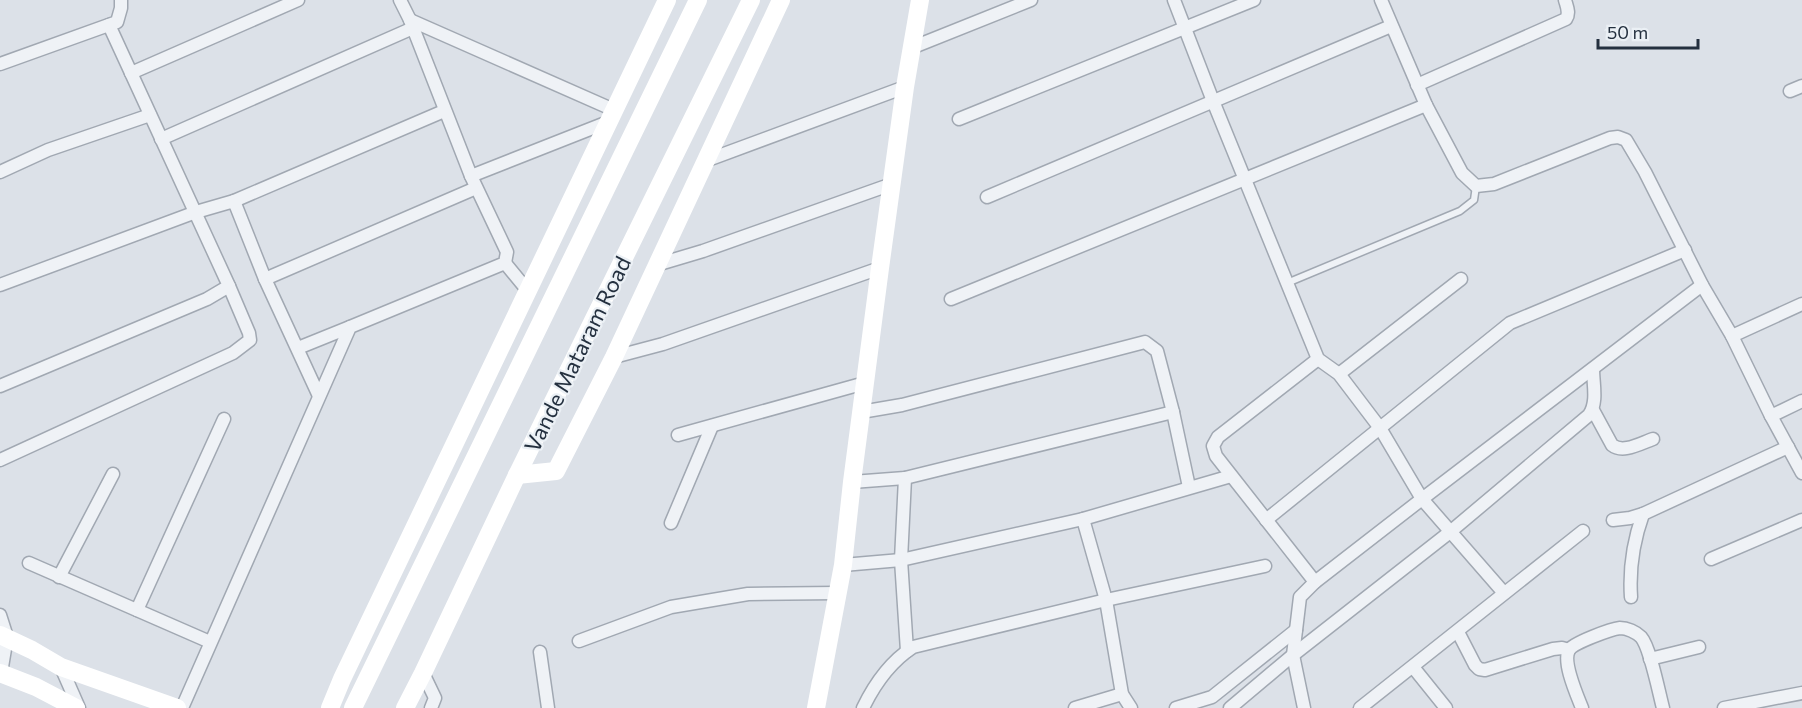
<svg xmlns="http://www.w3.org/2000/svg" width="1802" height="708" font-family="Commissioner,sans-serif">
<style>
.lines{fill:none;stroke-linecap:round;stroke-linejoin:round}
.lane-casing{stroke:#a1a8b2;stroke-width:9}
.street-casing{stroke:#a1a8b2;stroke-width:15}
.lane{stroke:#eff2f6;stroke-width:6}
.street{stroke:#eff2f6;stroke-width:12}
.secondary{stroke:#fff;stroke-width:18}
.labels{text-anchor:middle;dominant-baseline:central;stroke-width:4.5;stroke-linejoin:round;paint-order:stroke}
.street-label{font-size:22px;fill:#24303f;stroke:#ebf0f5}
</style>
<rect width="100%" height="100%" fill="#dce1e8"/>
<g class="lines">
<!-- lane casing -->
<g class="lane-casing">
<polyline id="lane" points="1287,283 1460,211 1474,200 1476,186"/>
</g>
<!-- street casing -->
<g class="street-casing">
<g id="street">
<polyline points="1174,0 1213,101 1318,359 1339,374 1380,428 1422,499 1702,285"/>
<polyline points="1381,0 1426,105 1462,173 1476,186 1494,184 1610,138 1618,137 1626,140 1645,172 1702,285 1732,336 1771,416 1802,473"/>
<polyline points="410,20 614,110"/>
<polyline points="911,48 1031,0"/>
<polyline points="0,64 117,22 121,8 121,0"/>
<polyline points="131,73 298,0"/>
<path d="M1417 85 1566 19C1570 13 1567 7 1565 0"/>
<polyline points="1790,91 1802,86"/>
<polyline points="959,119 1254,0"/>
<polyline points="161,139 413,28"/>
<polyline points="705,161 905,87"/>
<polyline points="0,172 48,150 150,115"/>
<polyline points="471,176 608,122"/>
<polyline points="987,197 1391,26"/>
<polyline points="234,201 444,111"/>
<polyline points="505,263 528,291"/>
<polyline points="656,265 703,251 892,184"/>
<polyline points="265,279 476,188"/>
<polyline points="0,285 196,212 234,201 265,279 319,396"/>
<polyline points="951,299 1426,105"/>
<polyline points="1732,336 1802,304"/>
<polyline points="298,348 350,327"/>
<polyline points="614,357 663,344 880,268"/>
<polyline points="1339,374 1461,279"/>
<polyline points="0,386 207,299 229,286 109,25"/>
<path d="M1593 410 1612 445C1623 454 1641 443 1653 439"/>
<polyline points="861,412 902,405 1145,342 1157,351 1173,412 1189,487"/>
<polyline points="1771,416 1802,401"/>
<polyline points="678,435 865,383"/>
<polyline points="0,460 233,353 250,340 249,333 229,286"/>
<polyline points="905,478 901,560 907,651"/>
<polyline points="852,482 905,478 1173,412"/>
<polyline points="1083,519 1106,600 1122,694 1131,708"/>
<polyline points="1266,520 1510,323 1685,250"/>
<polyline points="1613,520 1630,518 1643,514 1788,447"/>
<polyline points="671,523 712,426"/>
<polyline points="1711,559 1802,520"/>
<polyline points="29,563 210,642"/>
<polyline points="843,565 901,560 1083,519 1231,476"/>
<polyline points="59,577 113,474"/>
<polyline points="1315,582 1216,456 1213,446 1218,437 1318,359"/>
<path d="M1631 597C1629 567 1633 542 1643 514"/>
<polyline points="137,610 224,419"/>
<polyline points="0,615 7,637 1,673"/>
<polyline points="1458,632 1475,665 1479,669 1485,670 1553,649 1562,648 1569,650"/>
<polyline points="579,641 671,607 748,594 838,593"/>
<polyline points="540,652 548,708"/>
<polyline points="1650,659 1699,647"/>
<polyline points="61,667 79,708"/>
<polyline points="1413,667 1446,708"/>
<polyline points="423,673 435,698 431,708"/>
<polyline points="182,708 350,327 505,263 507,252 471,176 410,20 400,0"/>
<path d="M863 708C875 683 890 662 913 647L1106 600 1265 566"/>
<polyline points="1075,708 1122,694"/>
<polyline points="1176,708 1212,697 1296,630"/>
<path d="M1230 708 1293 655 1450 532 1589 415C1598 402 1593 384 1593 369"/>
<polyline points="1304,708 1293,655 1300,597 1315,582 1422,499 1504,593"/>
<polyline points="1360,708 1583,531"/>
<path d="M1582 708C1577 695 1562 662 1569 650 1573 643 1611 629 1620 628 1627 628 1636 632 1641 637 1650 647 1659 693 1663 708"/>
<polyline points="1724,708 1802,693"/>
</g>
</g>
<!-- lane -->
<use href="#lane" class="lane"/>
<!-- street -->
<use href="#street" class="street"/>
<!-- secondary -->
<g class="secondary">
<polyline points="517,475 556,471 614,357 781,0"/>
<polyline points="0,635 32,650 61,667 177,708"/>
<polyline points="0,673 36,687 76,708"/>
<polyline points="330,708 342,679 667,0"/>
<polyline points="353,708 698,0"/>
<polyline points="405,708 423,673 517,475 751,0"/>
<polyline points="816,708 843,565 852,482 880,268 905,87 920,0"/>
</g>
</g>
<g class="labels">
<!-- street labels -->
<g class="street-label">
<text transform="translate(577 354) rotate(-64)">Vande Mataram Road</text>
</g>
</g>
<!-- scale -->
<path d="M1598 39v9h100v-9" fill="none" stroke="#24303f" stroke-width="3"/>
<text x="1607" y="39" font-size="18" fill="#24303f" stroke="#ebf0f5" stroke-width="4.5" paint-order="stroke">50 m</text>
</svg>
